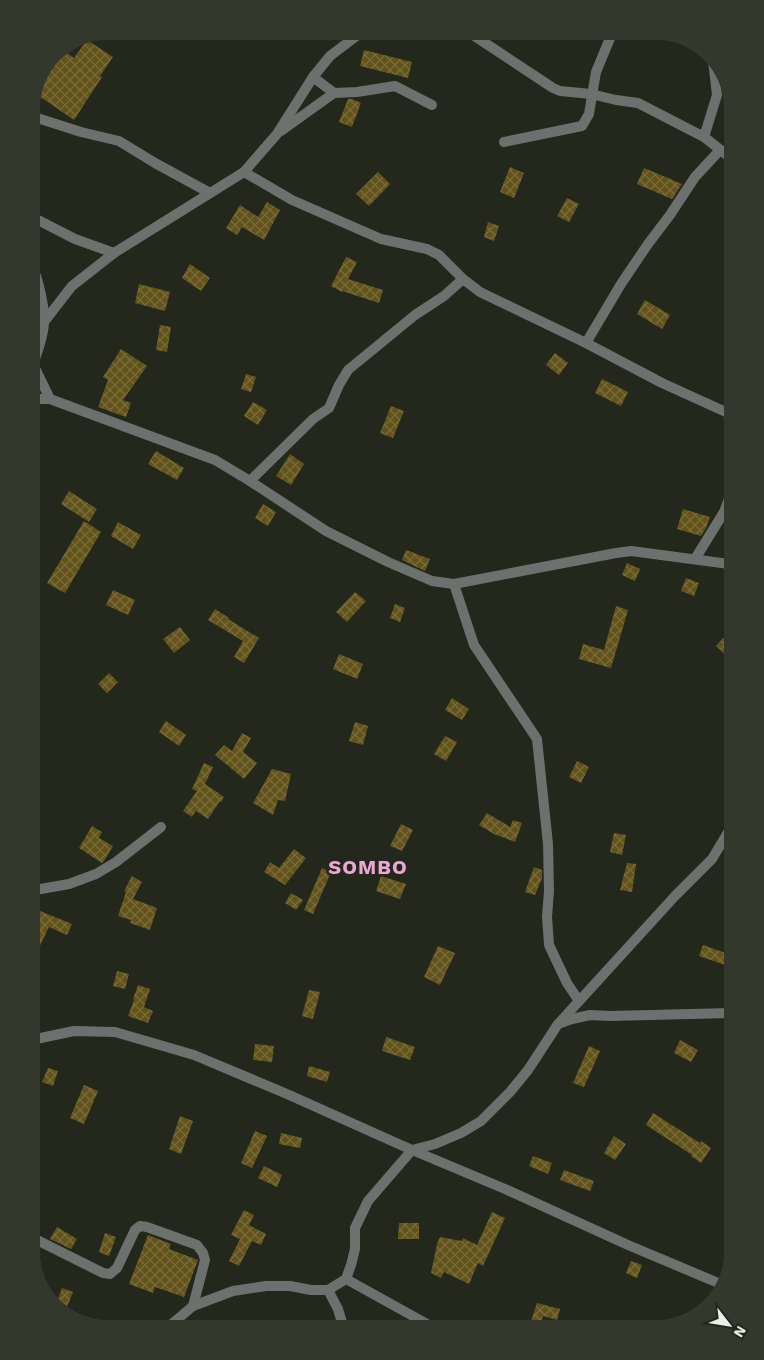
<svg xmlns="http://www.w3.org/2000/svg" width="764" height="1360" font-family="'Work Sans',sans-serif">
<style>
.building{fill:url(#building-cross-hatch)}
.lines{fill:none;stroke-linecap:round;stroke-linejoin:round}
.street{stroke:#6c716d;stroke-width:10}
.labels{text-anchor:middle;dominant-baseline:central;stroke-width:5;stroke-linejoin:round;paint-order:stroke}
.district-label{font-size:20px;font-weight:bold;letter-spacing:1px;fill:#eda7d4;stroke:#23271c}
</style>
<defs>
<pattern id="building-cross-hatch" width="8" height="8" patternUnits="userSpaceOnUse" patternTransform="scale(1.25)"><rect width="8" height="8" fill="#61531a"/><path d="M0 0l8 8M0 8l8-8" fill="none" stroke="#786c3b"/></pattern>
</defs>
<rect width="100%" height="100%" fill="#23271c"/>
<!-- building -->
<g class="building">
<polygon points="87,40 113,57 100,76 102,77 74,120 36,94 54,54 63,50 74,58"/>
<polygon points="364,50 412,62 408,78 360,66"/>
<polygon points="348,99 352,99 361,103 352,127 339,122"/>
<polygon points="510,167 524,173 514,198 500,192"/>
<polygon points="644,168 682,184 672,199 637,184"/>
<polygon points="378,172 390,184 369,206 356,194"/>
<polygon points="567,198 579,204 569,222 557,216"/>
<polygon points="267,202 280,210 264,240 242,227 237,235 226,228 240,205 258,217"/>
<polygon points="488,222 499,226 494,241 484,237"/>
<polygon points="346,257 357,262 348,279 383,290 379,303 342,291 342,292 331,286"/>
<polygon points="190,264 210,278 201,291 182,278"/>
<polygon points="139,284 170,292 165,311 135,303"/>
<polygon points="645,300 670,315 662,329 637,314"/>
<polygon points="160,325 171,327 167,352 156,350"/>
<polygon points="121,349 147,366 123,400 131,403 126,417 98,407 108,380 103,377"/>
<polygon points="555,353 568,363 559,375 546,365"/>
<polygon points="246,374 256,377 251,392 241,389"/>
<polygon points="602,379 628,392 621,406 595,393"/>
<polygon points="253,402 267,410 258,425 244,416"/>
<polygon points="391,406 404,411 393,438 380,433"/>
<polygon points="156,451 184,468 177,480 148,464"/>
<polygon points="290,454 304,464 291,485 276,476"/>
<polygon points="69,491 97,509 89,522 61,504"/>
<polygon points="263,504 276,512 268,526 255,518"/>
<polygon points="683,509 710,517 706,528 701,536 677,529"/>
<polygon points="84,521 101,532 65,593 47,583"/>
<polygon points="118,522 141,535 133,549 111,536"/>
<polygon points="406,550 430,559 425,571 402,560"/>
<polygon points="627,563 640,569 635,581 622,575"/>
<polygon points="686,578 699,583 694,596 681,591"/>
<polygon points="113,590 135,600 128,615 106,605"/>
<polygon points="355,592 366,601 347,622 336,612"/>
<polygon points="395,604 405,608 400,622 390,618"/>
<polygon points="616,606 628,610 611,668 579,659 583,644 604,650"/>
<polygon points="215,609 229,618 228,619 259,638 244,663 234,657 243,641 208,620"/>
<polygon points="180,627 190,640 174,653 163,639"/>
<polygon points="723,638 730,644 730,659 716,646"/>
<polygon points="339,654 363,664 357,679 333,669"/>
<polygon points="109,673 118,682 107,693 98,684"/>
<polygon points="452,698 469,709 462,720 445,710"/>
<polygon points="166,721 186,735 179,746 159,732"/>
<polygon points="355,722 368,726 363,745 349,741"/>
<polygon points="242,733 251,738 243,752 257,763 244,779 215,755 224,745 232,751"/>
<polygon points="445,736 457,742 446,761 434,754"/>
<polygon points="577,761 589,767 581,783 569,777"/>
<polygon points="204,763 213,767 205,784 224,797 221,802 220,801 208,819 196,811 192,817 183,811 197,791 192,789"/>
<polygon points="272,769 291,774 285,801 278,800 273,815 253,803"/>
<polygon points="487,813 510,827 513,820 522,823 515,842 494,834 479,825"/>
<polygon points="401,824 413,830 402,851 390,846"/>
<polygon points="92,826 102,832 99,838 113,846 104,861 102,863 79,848"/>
<polygon points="614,833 626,835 622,855 610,852"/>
<polygon points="294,849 306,858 285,885 264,872 270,862 279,868"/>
<polygon points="627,863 636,864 632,892 620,890"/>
<polygon points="534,867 542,870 542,878 535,895 525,892"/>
<polygon points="322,868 331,872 313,914 304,910"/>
<polygon points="132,876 142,882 133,899 157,908 150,930 130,923 131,920 118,916 126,892 124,891"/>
<polygon points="381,876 406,884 400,899 376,891"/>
<polygon points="291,893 303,900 296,910 285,903"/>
<polygon points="35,909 72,924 67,935 49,927 36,954"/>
<polygon points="703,945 731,955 731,967 699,956"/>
<polygon points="438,946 455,953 440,985 424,977"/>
<polygon points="117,971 129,974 125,989 113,986"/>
<polygon points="138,985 150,989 144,1007 153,1011 148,1023 128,1016 134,1000 133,999"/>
<polygon points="309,990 320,992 313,1019 302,1016"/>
<polygon points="386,1037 415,1047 410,1060 382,1051"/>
<polygon points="680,1040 698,1050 691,1062 674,1053"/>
<polygon points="255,1044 274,1046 272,1062 253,1060"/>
<polygon points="589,1046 600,1051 584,1087 573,1083"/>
<polygon points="309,1066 330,1072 327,1082 307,1076"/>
<polygon points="48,1068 58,1071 53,1086 42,1082"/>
<polygon points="84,1085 98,1091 84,1124 70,1118"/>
<polygon points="653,1113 700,1143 701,1141 711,1148 701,1163 691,1156 692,1155 646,1125"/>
<polygon points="180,1116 193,1121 181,1154 169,1149"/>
<polygon points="255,1131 267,1136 252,1168 241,1163"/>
<polygon points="281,1133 302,1138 300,1148 279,1144"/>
<polygon points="614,1136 626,1144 615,1160 604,1153"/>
<polygon points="533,1156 552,1163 548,1174 529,1166"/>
<polygon points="264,1166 282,1175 277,1187 258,1178"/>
<polygon points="564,1170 594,1181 590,1191 560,1180"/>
<polygon points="244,1210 254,1215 249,1225 266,1234 261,1245 252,1241 239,1266 229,1261 240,1239 231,1235"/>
<polygon points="492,1212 505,1218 483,1266 478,1263 469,1284 444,1272 441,1278 431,1273 437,1244 440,1237 462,1241 463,1238 477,1245"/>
<polygon points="399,1223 419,1223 419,1239 398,1239"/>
<polygon points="57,1227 77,1239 71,1249 50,1239"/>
<polygon points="105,1233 116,1237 109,1256 99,1252"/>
<polygon points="148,1235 171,1244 169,1249 198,1260 184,1297 155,1287 153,1293 129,1284"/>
<polygon points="631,1261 642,1265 637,1278 626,1273"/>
<polygon points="62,1288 73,1292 64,1314 56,1304"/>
<polygon points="537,1303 560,1309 557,1320 543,1316 541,1324 530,1324"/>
</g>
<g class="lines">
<!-- street -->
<g class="street">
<polyline points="467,31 553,88 560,91 591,94 616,100 638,103 704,137 727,155"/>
<polyline points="313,77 334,93"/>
<polyline points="31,116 81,132 119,141 155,163 210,193"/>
<polyline points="281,131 334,93 357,92 395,86 432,105"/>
<polyline points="704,137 717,95 713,61"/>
<polyline points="504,142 582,126 589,114 596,72 613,31"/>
<polyline points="244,172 292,200 381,239 427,249 439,255 463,279 480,292 586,343 662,383 728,413"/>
<polyline points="32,217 75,239 114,253"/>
<path d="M32 267C38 276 45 310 44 321 44 335 38 351 33 364L50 399 215 460 250 481 326 531 388 562 432 581 454 584 616 553 631 551 729 564"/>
<polyline points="44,322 72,286 114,253 244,172 277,134 313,77 330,56 363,31"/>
<polyline points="586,343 621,284 648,244 670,215 695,177 720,150"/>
<polyline points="33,399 50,399"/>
<polyline points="250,481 313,419 329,408 339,385 348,370 415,315 444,296 463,279"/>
<polyline points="695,559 724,512 729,499"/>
<polyline points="454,584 474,645 537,739 548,844 549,891 547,917 549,945 567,983 579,1001"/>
<polyline points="35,890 69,884 96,874 116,862 161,827"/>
<polyline points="560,1022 675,896 712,859 730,829"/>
<polyline points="36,1039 74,1031 115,1032 194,1055 287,1094 412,1150 505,1189 628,1245 723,1285"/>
<polyline points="37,1240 103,1273 110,1274 117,1268 135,1230 140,1226 147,1227 197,1245 203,1253 205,1260 193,1306"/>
<polyline points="346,1279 429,1325"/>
<polyline points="328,1290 338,1309 343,1326"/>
<polyline points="167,1328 193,1306 233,1291 266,1286 290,1286 311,1290 328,1290 346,1279 351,1265 355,1249 355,1228 368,1201 412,1150 435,1144 461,1133 481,1121 510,1092 528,1070 558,1024 572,1019 590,1015 610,1016 731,1013"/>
</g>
</g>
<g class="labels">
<!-- district labels -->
<g class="district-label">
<text x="368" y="867">SOMBO</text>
</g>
</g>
<!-- crop -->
<path d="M0 0H764V1360H0ZM108 40H656A68 68 0 0 1 724 108V1252A68 68 0 0 1 656 1320H108A68 68 0 0 1 40 1252V108A68 68 0 0 1 108 40Z" fill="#33372c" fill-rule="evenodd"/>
<!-- north arrow -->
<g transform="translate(729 1325) rotate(121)" stroke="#23271c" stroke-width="4" paint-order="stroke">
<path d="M0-4L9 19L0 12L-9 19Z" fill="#ecefe8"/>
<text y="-8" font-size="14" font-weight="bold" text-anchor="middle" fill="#ecefe8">N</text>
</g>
</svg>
